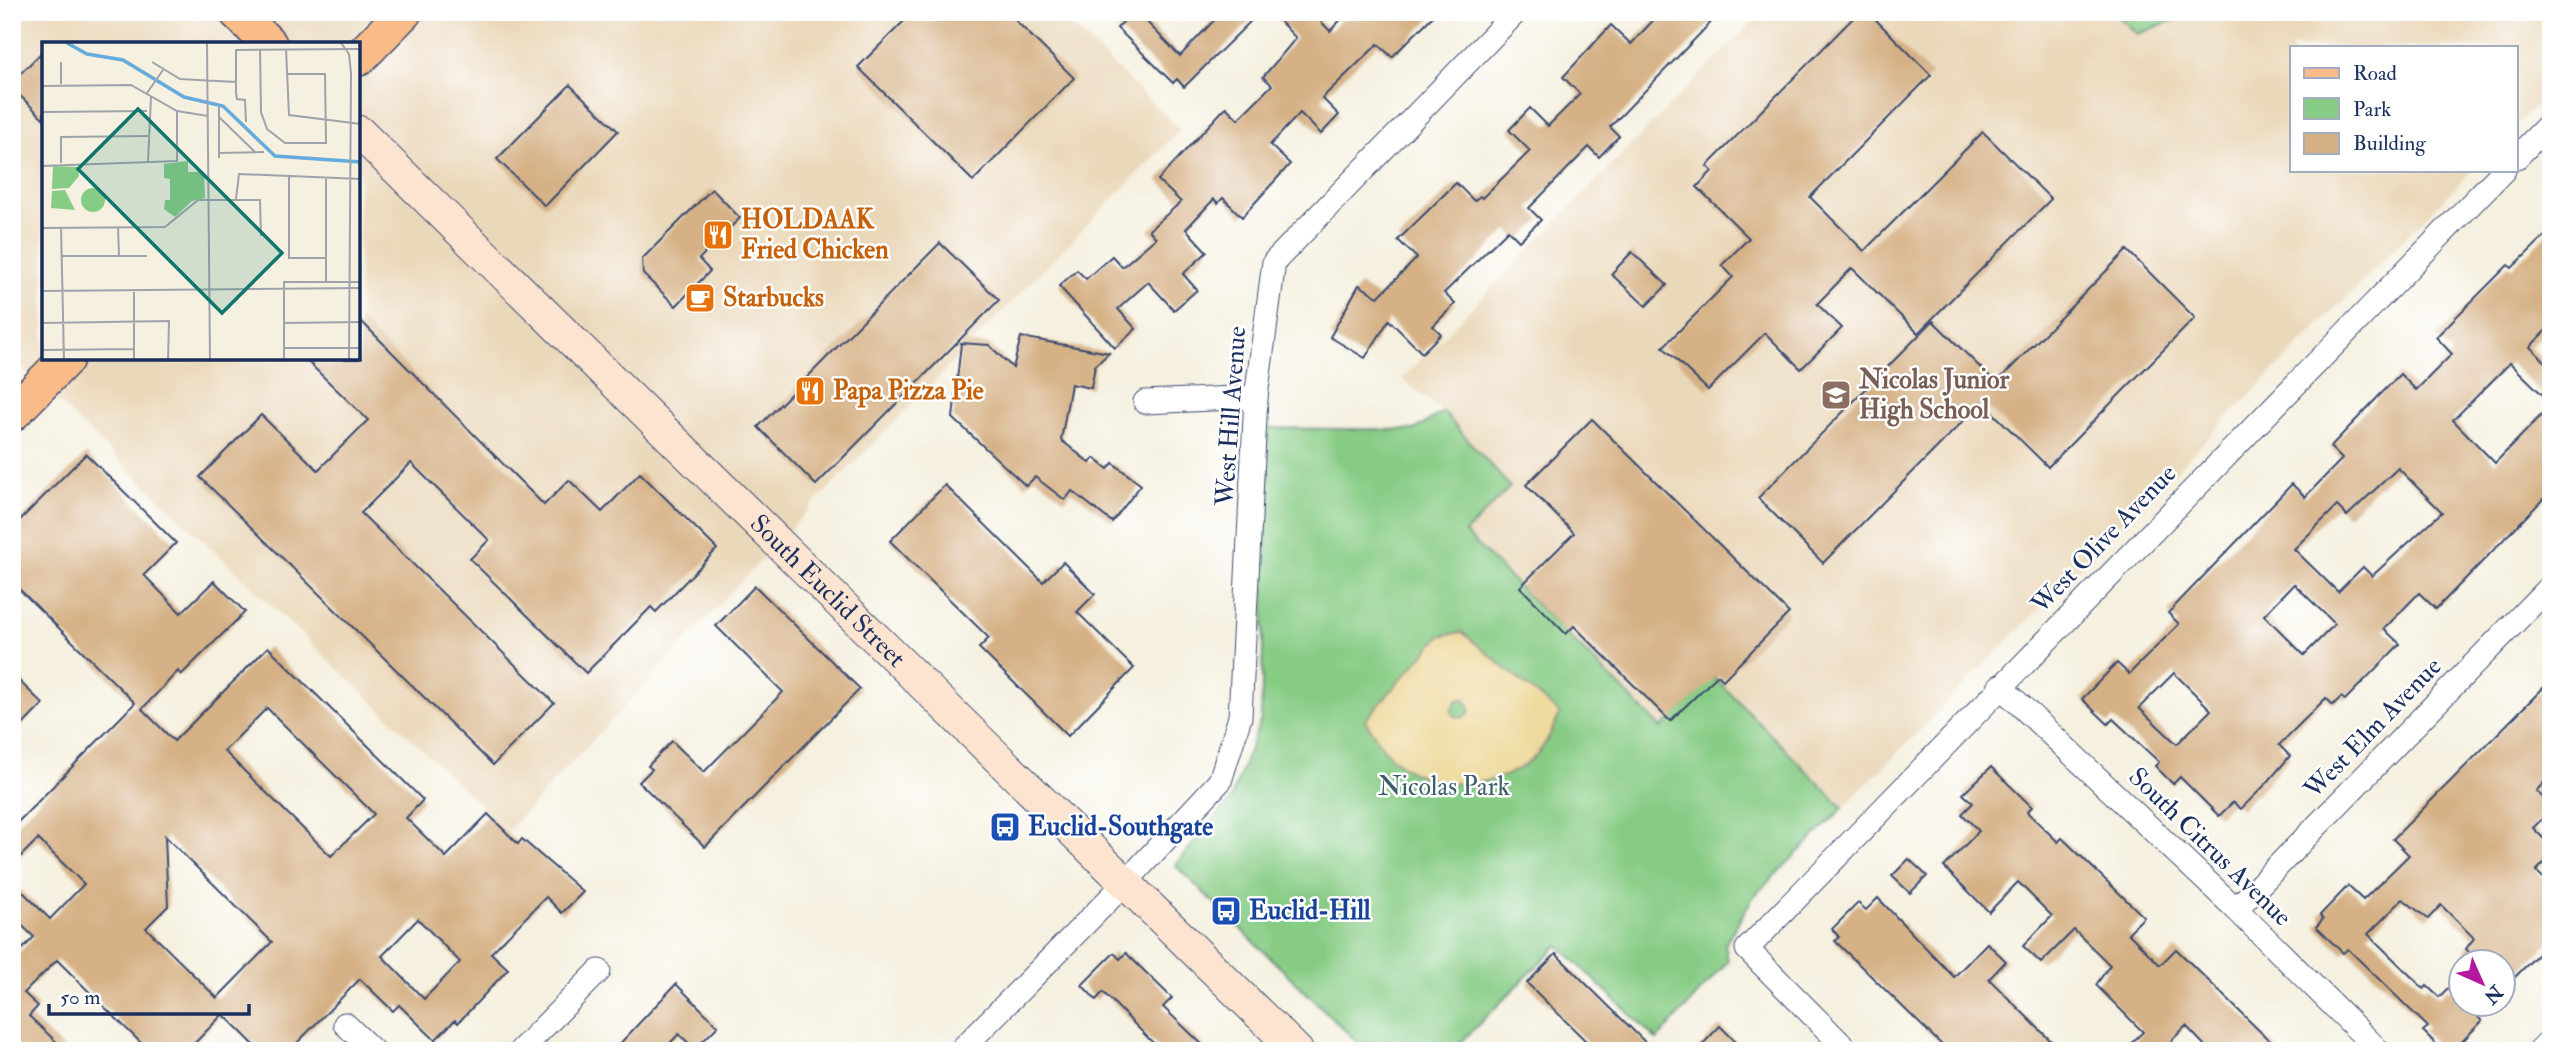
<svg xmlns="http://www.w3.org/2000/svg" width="2563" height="1063" font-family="'IM FELL Double Pica',serif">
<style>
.built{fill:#ead8ba;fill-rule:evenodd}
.green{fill:#87cc85;stroke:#517e72;stroke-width:2}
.sand{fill:#eeda9e;stroke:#84847e;stroke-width:2;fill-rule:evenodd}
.building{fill:#d5b185;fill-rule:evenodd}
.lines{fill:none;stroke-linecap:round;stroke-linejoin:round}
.street-casing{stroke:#3c4c71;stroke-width:25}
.secondary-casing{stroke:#3c4c71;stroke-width:34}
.primary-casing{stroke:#3c4c71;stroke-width:38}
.street{stroke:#fff;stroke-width:23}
.secondary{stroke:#fde4d0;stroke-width:32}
.primary{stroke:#f9bc89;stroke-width:35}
.labels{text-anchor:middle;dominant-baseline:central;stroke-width:5;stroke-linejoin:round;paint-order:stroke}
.food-label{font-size:26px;font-weight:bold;fill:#c56008;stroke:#fff;text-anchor:start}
.education-label{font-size:26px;font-weight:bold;fill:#785e54;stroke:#fff;text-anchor:start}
.street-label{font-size:26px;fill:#1b2f5e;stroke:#fff}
.park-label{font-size:26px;fill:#3b5e6a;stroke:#fff}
.transit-label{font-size:26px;font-weight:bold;fill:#164399;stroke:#fff;text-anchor:start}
.inset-river{fill:none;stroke:#65abdb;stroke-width:3.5}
.inset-road{fill:none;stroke:#9ea3ab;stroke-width:2}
.view{fill:#0f766e;fill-opacity:0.15;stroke:#0f766e;stroke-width:3.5}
.inset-edge{fill:none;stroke:#1b2f5e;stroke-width:3.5}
</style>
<rect width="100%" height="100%" fill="#fff"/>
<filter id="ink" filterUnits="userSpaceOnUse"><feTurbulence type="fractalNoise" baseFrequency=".0143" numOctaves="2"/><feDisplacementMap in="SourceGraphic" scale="14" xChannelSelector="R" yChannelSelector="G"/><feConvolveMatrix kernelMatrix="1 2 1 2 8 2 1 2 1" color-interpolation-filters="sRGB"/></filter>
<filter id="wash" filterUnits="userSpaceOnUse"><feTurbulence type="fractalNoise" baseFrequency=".00686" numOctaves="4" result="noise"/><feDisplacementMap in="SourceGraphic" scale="28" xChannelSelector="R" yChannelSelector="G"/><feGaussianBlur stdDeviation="1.57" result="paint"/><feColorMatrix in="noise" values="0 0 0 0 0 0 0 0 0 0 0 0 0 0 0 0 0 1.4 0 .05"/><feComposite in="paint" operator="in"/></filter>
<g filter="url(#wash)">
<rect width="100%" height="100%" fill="#f5f0df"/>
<!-- built -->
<g class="built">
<path d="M12 12H1058L1180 130 809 509 508 831 12 358ZM44 44H359V359H44Z"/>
<polygon points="1762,12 2551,12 2551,89 2516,125 2516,47 2292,47 2292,170 2472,170 1843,808 1714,678 1662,729 1465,533 1510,487 1443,412 1402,379"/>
</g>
<!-- green -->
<g class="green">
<polygon points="2114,12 2195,12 2137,34"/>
<polygon points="1443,412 1510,487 1465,533 1661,728 1714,677 1843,808 1754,896 1725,944 1728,961 1657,1040 1558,945 1452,1051 1366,1051 1175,865 1230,801 1261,719 1269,428 1414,430"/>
</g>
<!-- sand -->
<path class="sand" d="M1462 632 1560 714C1554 726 1548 741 1539 752 1509 786 1450 793 1411 771 1389 760 1377 740 1365 720L1440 636ZM1458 699H1464L1470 707 1469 713 1462 718 1453 715 1451 710Z"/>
<g id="blocks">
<!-- building -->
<g class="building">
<polygon points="913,12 1007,12 1074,78 973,181 858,67"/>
<polygon points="1133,12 1137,12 1180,56 1222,12 1260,12 1184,87 1177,79 1173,83 1117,28"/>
<polygon points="1271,12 1312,12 1330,31 1348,12 1437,12 1392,57 1378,44 1322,98 1339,115 1321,134 1300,113 1270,145 1290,164 1242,217 1223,198 1218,203 1214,199 1186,229 1207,252 1183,274 1197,290 1174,310 1148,282 1118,309 1136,329 1115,348 1059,286 1077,270 1086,279 1112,256 1122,267 1156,238 1149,230 1181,202 1158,180 1226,107 1238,119 1272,85 1263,77 1296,38"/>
<polygon points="1661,12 1721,12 1610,127 1619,136 1599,157 1589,147 1529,208 1541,220 1519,241 1508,230 1444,293 1455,304 1433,326 1441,334 1422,353 1389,320 1365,358 1330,337 1359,285 1378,297 1417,258 1398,240 1456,183 1474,201 1480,196 1482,198 1530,151 1509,130 1530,108 1548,126 1580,94 1563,77 1611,25 1631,44"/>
<polygon points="1859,12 1868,12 1931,75 1810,197 1864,251 1983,132 2051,199 1918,333 1852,268 1817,304 1842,328 1801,369 1765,333 1708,390 1663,347 1733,277 1722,265 1749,238 1697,187 1712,171 1707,166"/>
<polygon points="44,50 44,119 12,88 12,82"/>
<polygon points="570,85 618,131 545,206 497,159"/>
<polygon points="712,189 740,218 699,259 710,271 676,306 643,274 642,259"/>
<path d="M2551 230V325L2530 347 2551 367V403L2510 363 2453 420 2495 463 2551 405V491L2436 609 2419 593 2384 629 2400 644 2345 700 2341 697 2333 705 2326 698 2279 745 2290 756 2267 783 2241 809 2233 802 2219 816 2180 777 2173 784 2155 766 2159 762 2113 719 2108 724 2082 699 2117 663 2129 674 2179 624 2168 613 2292 484 2305 497 2342 459 2330 447 2400 374 2416 390 2452 354 2436 337 2508 265 2512 268ZM2398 468 2442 512 2372 576 2363 567 2338 592 2294 549 2337 506 2347 516ZM2294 584 2335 624 2304 655 2264 615ZM2174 673 2211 710 2177 744 2139 708Z"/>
<polygon points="940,243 999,300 816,485 758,427"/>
<polygon points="2127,250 2195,318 2048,467 1982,402 1823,563 1758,498 1933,321 1996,383"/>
<polygon points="1632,252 1667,285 1646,306 1611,274"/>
<polygon points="359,319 544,505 569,480 602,512 640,473 717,549 656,612 651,607 586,673 470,559 489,540 411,463 361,513 554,703 493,765 200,477 261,415 318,470 368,420 305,359 359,359"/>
<polygon points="1021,337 1109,353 1095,366 1091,388 1071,384 1061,440 1090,463 1094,458 1108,469 1113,463 1141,485 1112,522 1072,491 1065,500 1035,477 1026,486 953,418 961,343 989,345 1013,368"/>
<polygon points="1592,419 1789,613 1723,680 1718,675 1670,721 1574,626 1566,634 1520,587 1574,533 1526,485"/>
<path d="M86 454 176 543 144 575 181 613 214 581 245 612 181 675 178 671 142 709 174 741 268 647 423 800 406 818 446 857 488 814 518 844 522 839 583 892 562 913 546 897 491 953 508 969 458 1023 455 1020 435 1040 399 1005 393 1011 360 979 289 1051H260L223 1014 187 1051H149L57 960 24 993 38 1006 29 1016 66 1051H12V960L34 937 12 916V881L50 919 84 884 38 839 12 865V828L135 703 12 582V528ZM267 708 374 814 331 856 224 751ZM165 836 272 942 217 998 146 928 168 906ZM418 919 460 962 424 999 382 956Z"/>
<polygon points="945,485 1043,582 1063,562 1095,594 1077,612 1134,668 1068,736 979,648 989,638 890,541"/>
<polygon points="755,586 860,689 705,847 639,782 652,769 648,766 672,741 704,772 783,692 716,626"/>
<polygon points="12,674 43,704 12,736"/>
<polygon points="2551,680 2551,775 2536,791 2551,805 2551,810 2533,828 2551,846 2551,856 2536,871 2551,885 2551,941 2503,989 2503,962 2478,962 2466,949 2474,938 2441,905 2428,919 2403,899 2368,934 2424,989 2427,986 2439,997 2448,988 2482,1021 2453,1051 2443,1051 2423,1031 2428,1027 2348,949 2343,953 2316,927 2323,919 2320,915 2348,886 2363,900 2409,855 2393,839"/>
<polygon points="1991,767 2032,807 2027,812 2058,842 2062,838 2144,917 2128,933 2160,965 2176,949 2280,1051 2210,1051 2186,1026 2161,1051 2123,1051 2143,1032 2096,985 2110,965 2074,930 2041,963 2023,946 2052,916 2018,882 1989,912 1944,867 1979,831 1962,814 1973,803 1963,794"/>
<polygon points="1909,859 1927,876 1910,893 1892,876"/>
<polygon points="1878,898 1954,977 1987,943 2006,961 1989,979 2061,1051 1948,1051 1835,941 1839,937 1832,929 1858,903 1866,910"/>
<polygon points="1114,953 1120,959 1126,953 1172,998 1163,1007 1209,1051 1161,1051 1103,992 1096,1000 1082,985"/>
<polygon points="1556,954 1654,1051 1596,1051 1527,983"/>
<polygon points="676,984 718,1026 695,1049 679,1034 662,1051 613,1051"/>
<polygon points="1720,1026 1745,1051 1696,1051"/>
</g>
</g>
</g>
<g filter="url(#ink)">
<use href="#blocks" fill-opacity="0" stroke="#3c4c71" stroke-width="2"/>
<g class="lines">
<!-- street casing -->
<g class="street-casing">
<g id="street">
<polyline points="2516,158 2551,122"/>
<polyline points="1145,402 1256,397"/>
<polyline points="2000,686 2236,909 2379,1051"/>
<polyline points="2236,909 2551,585"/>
<polyline points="345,1024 373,1051"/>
<polyline points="520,1051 599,971"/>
<polyline points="960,1051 1125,883 1220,781 1240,717 1256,397 1274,262 1516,12"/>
<polyline points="1848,1051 1747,949 2504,170"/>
<polyline points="2539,1051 2551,1039"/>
</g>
</g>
<!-- secondary casing -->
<g class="secondary-casing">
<g id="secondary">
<path id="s1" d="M359 132 1297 1051"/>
</g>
</g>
<!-- primary casing -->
<g class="primary-casing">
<g id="primary">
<polyline points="237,12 269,44"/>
<polyline points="359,58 404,12"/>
<polyline points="12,414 66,359"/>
</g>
</g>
<!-- street -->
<use href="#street" class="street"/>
<!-- secondary -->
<use href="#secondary" class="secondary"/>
<!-- primary -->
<use href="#primary" class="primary"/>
</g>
</g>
<!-- icons -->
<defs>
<g id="restaurant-square" transform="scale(1.575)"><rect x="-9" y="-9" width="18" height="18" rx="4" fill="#e8710a" stroke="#fff"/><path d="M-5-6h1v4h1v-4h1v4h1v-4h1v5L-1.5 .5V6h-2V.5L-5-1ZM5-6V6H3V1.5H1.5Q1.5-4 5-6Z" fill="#fff"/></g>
<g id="cafe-square" transform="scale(1.575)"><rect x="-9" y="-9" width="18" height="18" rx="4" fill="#e8710a" stroke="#fff"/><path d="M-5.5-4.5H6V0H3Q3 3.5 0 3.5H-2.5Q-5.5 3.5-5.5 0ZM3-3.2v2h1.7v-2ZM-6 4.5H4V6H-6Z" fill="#fff"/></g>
<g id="school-square" transform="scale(1.575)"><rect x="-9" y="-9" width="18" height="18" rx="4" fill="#8d6e63" stroke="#fff"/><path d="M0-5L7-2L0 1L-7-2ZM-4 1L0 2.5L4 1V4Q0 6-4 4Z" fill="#fff"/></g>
<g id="bus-square" transform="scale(1.575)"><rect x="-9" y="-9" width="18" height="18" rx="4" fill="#1a4fb4" stroke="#fff"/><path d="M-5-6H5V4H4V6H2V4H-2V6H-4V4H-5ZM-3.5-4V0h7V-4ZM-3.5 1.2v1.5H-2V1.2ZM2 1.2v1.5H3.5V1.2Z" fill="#fff"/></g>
</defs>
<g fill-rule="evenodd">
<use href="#restaurant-square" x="718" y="235"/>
<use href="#cafe-square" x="700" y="298"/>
<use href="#restaurant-square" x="810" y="391"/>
<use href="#school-square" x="1836" y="395"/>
<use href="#bus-square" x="1005" y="827"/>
<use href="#bus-square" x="1226" y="911"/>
</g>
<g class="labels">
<!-- food labels -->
<g class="food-label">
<text x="741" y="220">HOLDAAK<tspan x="741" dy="30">Fried Chicken</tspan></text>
<text x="723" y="298">Starbucks</text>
<text x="833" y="391">Papa Pizza Pie</text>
</g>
<!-- education labels -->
<g class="education-label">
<text x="1859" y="380">Nicolas Junior<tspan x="1859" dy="30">High School</tspan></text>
</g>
<!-- street labels -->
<g class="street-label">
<text transform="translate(1231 416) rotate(-86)">West Hill Avenue</text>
<text transform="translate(2104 539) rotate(-46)">West Olive Avenue</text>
<text stroke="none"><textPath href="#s1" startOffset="656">South Euclid Street</textPath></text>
<text transform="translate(2373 728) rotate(-46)">West Elm Avenue</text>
<text transform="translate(2210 847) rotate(44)">South Citrus Avenue</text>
</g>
<!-- park labels -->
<g class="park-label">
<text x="1444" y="787">Nicolas Park</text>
</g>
<!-- transit labels -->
<g class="transit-label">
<text x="1028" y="827">Euclid-Southgate</text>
<text x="1249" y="911">Euclid-Hill</text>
</g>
</g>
<!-- overview -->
<g transform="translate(42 42)">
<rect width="318" height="318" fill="#f5f0df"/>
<path d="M146 119V130H162L163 156 150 159 133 175 122 167 123 158H128V137L122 136V122ZM11 124 36 125 37 134 27 146 10 147ZM39 158a12 12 0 1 1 24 0a12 12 0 1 1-24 0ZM23 148 33 168 9 166 10 149Z" fill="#87cc85"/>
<path class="inset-river" d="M25 1 45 12 81 18 142 55 181 64 233 114 319 120"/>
<path class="inset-road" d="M165 1 168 318M299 1 307 12 309 31 307 318M218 7 219 70 225 87 243 101H284L283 32H244M244 7 247 73 319 82M19 20V42M110 20 138 37 194 40M0 44 89 43 135 69 166 74M105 51 121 28M177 65V116M0 70 105 69M177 75 213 110M204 80 203 58 195 57 194 51V8L319 7M177 111 222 110M106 120 109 55M19 121V95L106 94M0 124 135 119V69M247 134V216H284M284 137V240M194 157 197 132 319 137M19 185 22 318M76 185 77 214M0 186 123 185 156 158H218L219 194M20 214H105M92 248V318M0 249 319 246M0 281 127 279 126 318M241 281 319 280M242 306H319M0 308 92 307M242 318V240H319"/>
<path class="view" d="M96 67 240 211 180 271 36 127Z"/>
<rect width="318" height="318" class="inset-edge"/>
</g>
<!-- margin -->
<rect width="2563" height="1063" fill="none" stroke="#fff" stroke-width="42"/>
<!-- legend -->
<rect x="2290" y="46" width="228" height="126" fill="#ffffff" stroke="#a4acbf" stroke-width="2"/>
<rect x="2304" y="68" width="35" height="10" fill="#f9bc89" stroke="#a4acbf" stroke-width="2"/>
<text x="2353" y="80" font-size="21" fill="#1b2f5e">Road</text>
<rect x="2304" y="98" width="35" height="21" fill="#87cc85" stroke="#a4acbf" stroke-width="2"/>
<text x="2353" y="116" font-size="21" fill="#1b2f5e">Park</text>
<rect x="2304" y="133" width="35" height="21" fill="#d5b185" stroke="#a4acbf" stroke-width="2"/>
<text x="2353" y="150" font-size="21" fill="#1b2f5e">Building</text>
<!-- north arrow -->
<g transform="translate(2482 983) rotate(135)"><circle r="33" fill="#ffffff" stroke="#a4acbf" stroke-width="2"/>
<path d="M0-5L12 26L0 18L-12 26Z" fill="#b5179e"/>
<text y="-10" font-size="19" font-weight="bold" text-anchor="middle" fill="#1b2f5e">N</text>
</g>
<!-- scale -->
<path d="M49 1004v10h200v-10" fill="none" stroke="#1b2f5e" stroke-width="3.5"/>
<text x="60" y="1004" font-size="21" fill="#1b2f5e" stroke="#ffffff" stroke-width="5" paint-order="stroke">50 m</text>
</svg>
